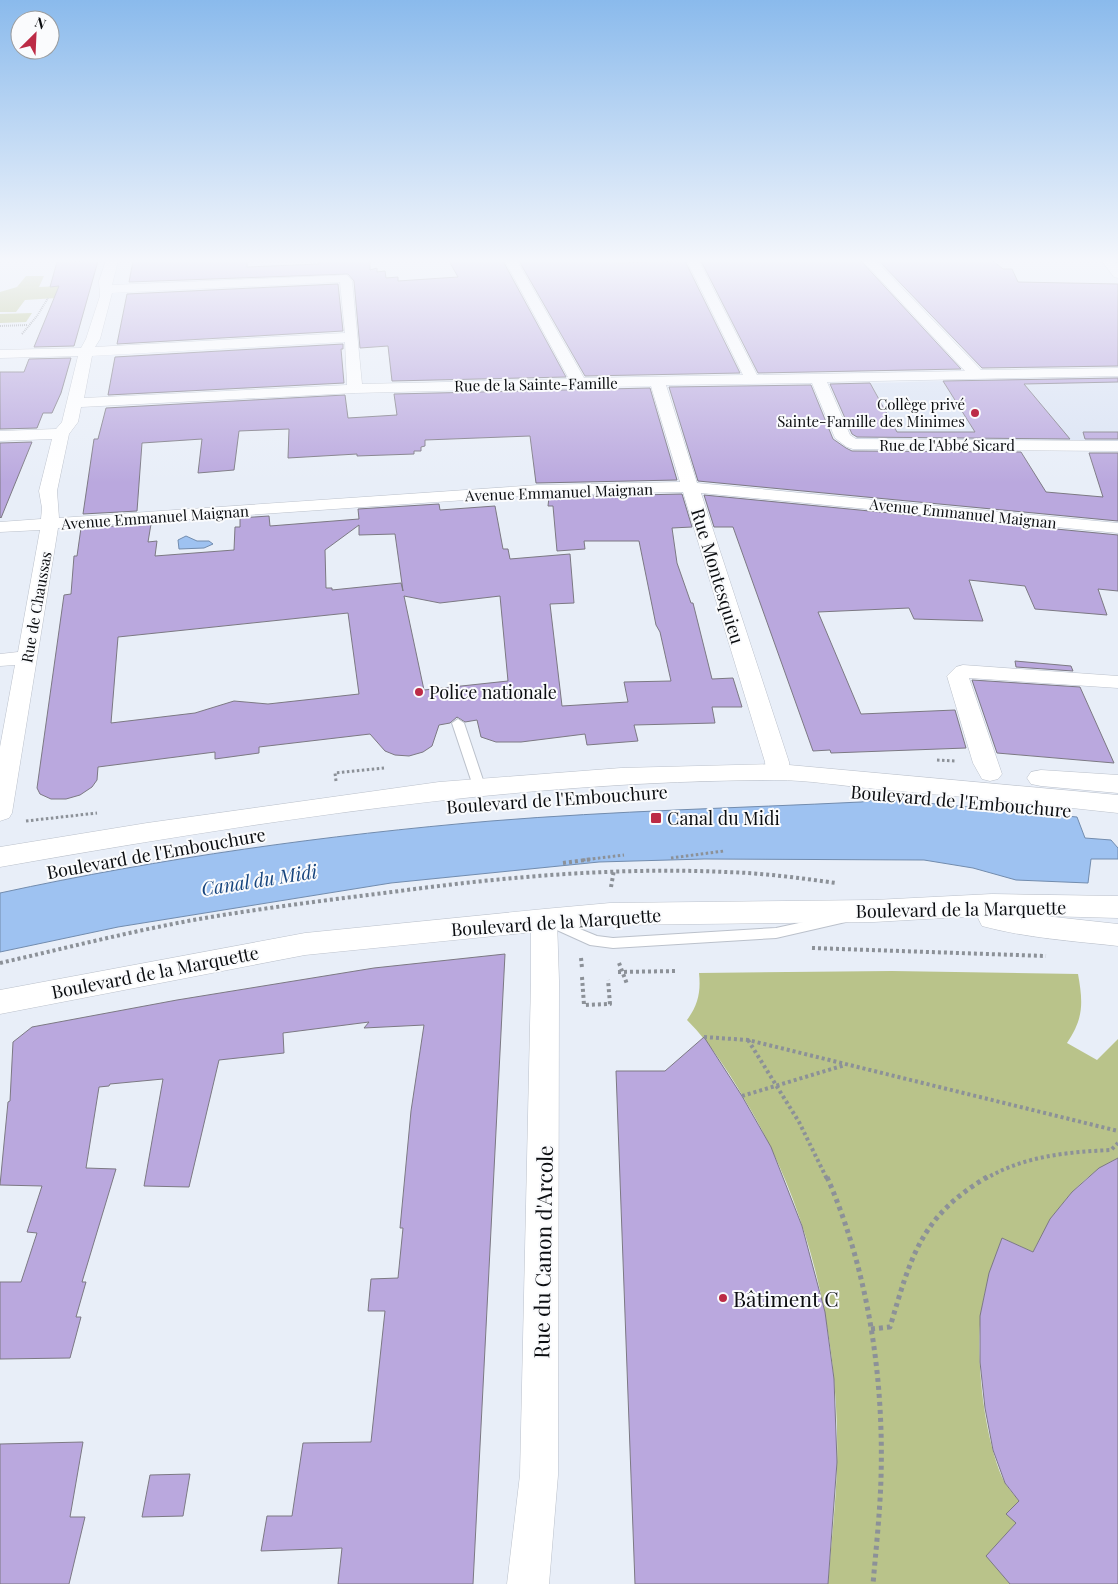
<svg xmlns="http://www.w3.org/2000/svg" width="1118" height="1584" font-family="'Playfair Display',serif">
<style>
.built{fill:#dae3f4}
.green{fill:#b9c38a}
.water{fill:#9ec2f1;stroke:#728cae}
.building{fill:#baa8de;stroke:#7c7983;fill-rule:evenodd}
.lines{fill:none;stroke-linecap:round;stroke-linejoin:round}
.service-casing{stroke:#bbc1cb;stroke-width:2}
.minor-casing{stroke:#bbc1cb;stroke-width:1}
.primary-casing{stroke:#bbc1cb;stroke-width:1}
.path-far3{stroke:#8c9198;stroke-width:2;stroke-dasharray:1 1;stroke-linecap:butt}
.path-far2{stroke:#8c9198;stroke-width:3;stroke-dasharray:2.5 2.5;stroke-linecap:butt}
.path-far1{stroke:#8c9198;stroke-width:4;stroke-dasharray:3 3;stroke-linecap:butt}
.path{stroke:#8c9198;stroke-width:5;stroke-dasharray:4 4;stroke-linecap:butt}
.service{fill:#fff;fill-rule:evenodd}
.minor{fill:#fff;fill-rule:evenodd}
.primary{fill:#fff;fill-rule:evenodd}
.poi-dot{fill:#bc2b46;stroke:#fafbfd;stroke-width:2}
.labels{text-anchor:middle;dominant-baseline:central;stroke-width:4;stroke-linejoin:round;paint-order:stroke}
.far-street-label{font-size:15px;fill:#0b0d10;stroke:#fafbfd}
.far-poi-label{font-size:15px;fill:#0b0d10;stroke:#fafbfd;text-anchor:end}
.street-label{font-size:18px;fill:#0b0d10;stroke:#fafbfd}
.poi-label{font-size:18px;fill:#0b0d10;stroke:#fafbfd;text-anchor:start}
.water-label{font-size:19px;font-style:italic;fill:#16447d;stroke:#fafbfd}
.near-street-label{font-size:21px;fill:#0b0d10;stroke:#fafbfd}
.near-poi-label{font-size:21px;fill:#0b0d10;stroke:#fafbfd;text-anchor:start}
</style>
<rect width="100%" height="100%" fill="#e8eef8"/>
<!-- built -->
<polygon class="built" points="1118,377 1118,443 858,442 833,387 847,384 942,381"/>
<!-- green -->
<g class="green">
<polygon points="26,276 44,276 39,287 80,285 72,297 25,300 16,312 0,312 0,292 17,287"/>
<polygon points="32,313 26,322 0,323 0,314"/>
<path d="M892 971 1078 974C1083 1002 1084 1018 1067 1043L1097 1060 1118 1039V1158C1076 1179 1054 1211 1033 1252L1002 1238C993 1263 984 1288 981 1315 975 1358 985 1445 1005 1483 1009 1489 1014 1495 1019 1501L1016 1523 987 1556 1010 1584H828C831 1544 836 1504 837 1464 840 1343 812 1217 752 1112 733 1079 713 1046 687 1020 698 1005 701 992 699 973Z"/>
</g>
<!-- water -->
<g class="water">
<polygon points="186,536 197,541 209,541 213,544 204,548 179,549 178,540"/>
<path d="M883 799 1077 817 1085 838 1111 840 1118 848V859H1091L1088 883 1016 880 973 868 924 860 704 859 599 862 391 883 118 927 0 952V893C162 858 326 835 491 821 614 811 738 808 861 802Z"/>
</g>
<!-- building -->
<g class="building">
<polygon points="98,261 74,346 34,347 59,286 50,287 57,262"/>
<polygon points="133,261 247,261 247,267 319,264 319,261 370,261 370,270 377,268 377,272 385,271 386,278 398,277 398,281 458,277 449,261 503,261 566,377 392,381 388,346 360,348 354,281 348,274 129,282"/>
<polygon points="519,261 615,261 616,263 685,261 740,373 585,376"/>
<polygon points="701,261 861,261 961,369 758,373"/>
<polygon points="879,261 993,261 1003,269 1012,269 1018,282 1118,284 1118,366 982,368"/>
<polygon points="338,284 343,331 117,344 127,294"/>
<polygon points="343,344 343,349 341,349 344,383 108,395 115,357"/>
<polygon points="71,358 61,393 52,413 43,413 37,428 0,429 0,372 24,372 29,359"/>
<polygon points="1118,378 1118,382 1024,384 1070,439 857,437 852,434 830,384 870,383 897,432 975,432 943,381"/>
<polygon points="811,385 833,439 846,448 852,451 1021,452 1046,492 1103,497 1089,453 1118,453 1118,521 698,481 669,387"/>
<polygon points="650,388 677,480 536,483 530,436 425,440 425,446 421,447 421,451 414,451 414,454 357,456 357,454 288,458 289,429 239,431 234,470 198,473 202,439 142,443 137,511 83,514 94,439 98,439 106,408 345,395 348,418 397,415 394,394"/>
<polygon points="1083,432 1118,432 1118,439 1085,439"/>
<polygon points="32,442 1,518 0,517 0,443"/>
<path d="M682 494 692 527 672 528 677 563 691 603H693L712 679 733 678 742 707H712L715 723 634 725 638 741 587 745 585 734 521 742H496L481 737 477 720 465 722 457 717 450 723 439 725 432 746 423 752 409 756 395 755 385 751 370 734 259 747V753L215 759V752L98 767 97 780 92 787 80 795 66 799H51L40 794 37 788 64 595 71 594 74 556H77L81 528 151 524 148 542 157 541 155 556 234 550 235 527H240V518L269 516 270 526 359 519 358 509 439 504 440 510 495 506 503 549H508L510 559 570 554 574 603 550 604 562 706 628 702 624 682 671 681 660 632 656 625 639 541H584L585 549 557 551 553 506H548L549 497ZM359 525V535L395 534 403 591 401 583 332 590V588H326L325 550ZM404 596 440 603 500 596 508 681 424 690ZM348 613 359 694 268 704 234 701 195 713 111 723 118 637Z"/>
<polygon points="704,495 1118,535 1118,591 1098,589 1107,615 1035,609 1025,586 969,580 983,621 914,619 909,608 818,612 861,714 955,710 966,748 831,753 830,750 813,751 733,527 714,527"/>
<polygon points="1015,661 1071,666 1073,671 1016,667"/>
<polygon points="972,680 1080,687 1114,763 997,753"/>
<polygon points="505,954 473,1584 338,1584 342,1548 261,1551 267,1516 292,1516 303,1443 371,1442 385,1311 368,1311 371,1279 398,1278 403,1228 400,1228 411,1111 424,1025 364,1028 369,1022 283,1033 284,1053 219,1060 189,1187 144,1186 163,1079 110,1084 109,1086 99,1087 86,1168 116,1169 82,1282 86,1282 76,1317 81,1317 70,1358 0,1359 0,1282 21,1282 37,1233 27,1232 42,1186 0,1185 8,1102 10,1101 13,1042 32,1027 177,1000 374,968"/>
<polygon points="704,1037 742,1096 771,1147 802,1226 825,1312 834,1379 837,1462 828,1584 635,1584 616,1071 665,1071"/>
<polygon points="1118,1158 1118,1584 1010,1584 986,1556 1016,1523 1006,1514 1019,1501 1005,1483 993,1450 985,1408 980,1362 980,1316 989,1273 1002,1238 1033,1252 1050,1219 1072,1192 1099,1168"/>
<polygon points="83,1442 70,1517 85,1517 69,1584 0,1584 0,1444"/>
<polygon points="190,1474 183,1516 142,1517 150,1475"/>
</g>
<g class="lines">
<!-- service casing -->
<g class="service-casing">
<g id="service">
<polygon points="458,719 464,723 485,786 483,789 475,789 473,786 452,723"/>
<polygon points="845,913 850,915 852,918 850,921 776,938 613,948 590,945 548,926 546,923 548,920 553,918 597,936 613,938 776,928"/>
</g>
</g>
<!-- minor casing -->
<g class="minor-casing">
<g id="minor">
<path d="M106 261H118L112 285 347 275 352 281 362 384 569 379 505 261H517L584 378 743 375 687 261H699L757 375 965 371 863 261H876L981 370 1118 368V376L827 382 850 435 856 439 1118 441V451L853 449 847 447 835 438 812 383 666 385 697 483 1118 523V533L701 493 789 762 790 772 786 777 778 779 770 777 766 772 765 762 683 492 538 495 58 528 12 813 9 818 0 821V747L15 665 0 666V654L18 652 40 530 0 532V522L41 519 42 508 39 491 52 439 0 441V431L56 429 62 422 78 356 0 358V350L81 348 86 339 100 296 99 281ZM340 282 345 333 95 347 100 339 112 293ZM345 342 347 385 84 398 92 356ZM651 386 680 482 538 485 59 518 57 491 69 434 78 422 81 407 355 393Z"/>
<polygon points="1102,261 1115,261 1118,266 1118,278 1114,277"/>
<polygon points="963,665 1118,676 1118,688 969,678 1002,774 998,779 990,781 982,779 973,763 947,676 956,667"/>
<polygon points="544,911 553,913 557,920 559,981 558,1475 549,1584 507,1584 520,1475 531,981 531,920 535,913"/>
</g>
</g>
<!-- primary casing -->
<g class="primary-casing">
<g id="primary">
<path d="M778 764 1118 795V813C1037 804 957 796 876 789 843 786 808 780 775 780 514 781 256 822 0 867V847L147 823 439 782 621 768Z"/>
<polygon points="1041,770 1118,775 1118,793 1041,786 1031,784 1027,778 1031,772"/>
<path d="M992 894 1118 896V918L1045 916 1118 924V946C1073 941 1026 938 982 926L978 918 979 916 874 922 610 925 544 931 305 955 0 1014V990L305 933 544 909 610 903 874 900Z"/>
</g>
</g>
<!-- path-far3 -->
<g class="path-far3">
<polyline points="0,326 27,325"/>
<polyline points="22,334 37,316 48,298"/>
</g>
<!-- path-far2 -->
<g class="path-far2">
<polyline points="937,760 955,761"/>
<polyline points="336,781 335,773 384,768"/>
<polyline points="26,821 97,813"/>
<polyline points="671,858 724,851"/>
<polyline points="583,860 624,855"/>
</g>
<!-- path-far1 -->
<g class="path-far1">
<polyline points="563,863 593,859"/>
<polyline points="611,887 614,870"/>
<polyline points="812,948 1046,956"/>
<polyline points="581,958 582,968"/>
<path d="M0 963C66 948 132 931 199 919 263 908 328 900 392 892 503 877 614 867 726 872 763 873 800 878 836 883"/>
<polyline points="619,963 627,984"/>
<polyline points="618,972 677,971"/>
<polyline points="582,977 584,1005 610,1004 608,980"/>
<polyline points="704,1037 748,1040 1118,1131"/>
<polyline points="748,1040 799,1122 827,1179"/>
<polyline points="742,1096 845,1065"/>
<path d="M985 1179C1024 1156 1067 1152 1111 1150L1118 1143"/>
</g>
<!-- path -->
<g class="path">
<path d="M827 1177C868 1270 884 1377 881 1478 880 1513 876 1549 873 1584"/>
<path d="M871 1329 890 1327C911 1257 920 1217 987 1177"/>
</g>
<!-- service -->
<use href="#service" class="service"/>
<!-- minor -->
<use href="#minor" class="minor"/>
<!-- primary -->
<use href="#primary" class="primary"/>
</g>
<!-- sky -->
<linearGradient id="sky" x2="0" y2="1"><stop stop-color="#8abaec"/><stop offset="0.54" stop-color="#f5f7fc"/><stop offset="1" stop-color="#f5f7fc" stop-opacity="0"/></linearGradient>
<rect width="1118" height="483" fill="url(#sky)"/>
<!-- markers -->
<g class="poi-dot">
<circle cx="975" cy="413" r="5"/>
<circle cx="419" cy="692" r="5"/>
<rect x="650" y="812" width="12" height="12" rx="2.5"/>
<circle cx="723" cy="1298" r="5"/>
</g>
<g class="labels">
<!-- far-street labels -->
<g class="far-street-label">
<text transform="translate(536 384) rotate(-1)">Rue de la Sainte-Famille</text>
<text x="947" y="445">Rue de l'Abbé Sicard</text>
<text transform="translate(559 492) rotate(-2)">Avenue Emmanuel Maignan</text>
<text transform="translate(963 513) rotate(6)">Avenue Emmanuel Maignan</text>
<text transform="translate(155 517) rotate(-4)">Avenue Emmanuel Maignan</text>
<text transform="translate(36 607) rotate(-80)">Rue de Chaussas</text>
</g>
<!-- far-poi labels -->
<g class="far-poi-label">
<text x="965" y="404">Collège privé<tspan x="965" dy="17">Sainte-Famille des Minimes</tspan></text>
</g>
<!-- street labels -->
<g class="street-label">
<text transform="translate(718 576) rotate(73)">Rue Montesquieu</text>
<text transform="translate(557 799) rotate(-4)">Boulevard de l'Embouchure</text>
<text transform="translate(961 801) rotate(5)">Boulevard de l'Embouchure</text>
<text transform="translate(156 853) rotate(-10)">Boulevard de l'Embouchure</text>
<text transform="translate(961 909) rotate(-1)">Boulevard de la Marquette</text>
<text transform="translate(556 922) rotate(-4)">Boulevard de la Marquette</text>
<text transform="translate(155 972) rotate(-11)">Boulevard de la Marquette</text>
</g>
<!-- poi labels -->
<g class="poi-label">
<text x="429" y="692">Police nationale</text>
<text x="667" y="818">Canal du Midi</text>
</g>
<!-- water labels -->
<g class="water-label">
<text transform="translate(259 879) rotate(-9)">Canal du Midi</text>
</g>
<!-- near-street labels -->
<g class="near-street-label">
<text transform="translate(542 1252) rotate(-89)">Rue du Canon d'Arcole</text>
</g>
<!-- near-poi labels -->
<g class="near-poi-label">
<text x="733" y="1298">Bâtiment C</text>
</g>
</g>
<!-- north arrow -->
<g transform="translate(35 35) rotate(24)"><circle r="24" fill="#fafbfd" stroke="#9a9c9e"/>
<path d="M0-4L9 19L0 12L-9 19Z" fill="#bc2b46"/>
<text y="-8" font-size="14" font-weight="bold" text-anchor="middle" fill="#0b0d10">N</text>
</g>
</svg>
